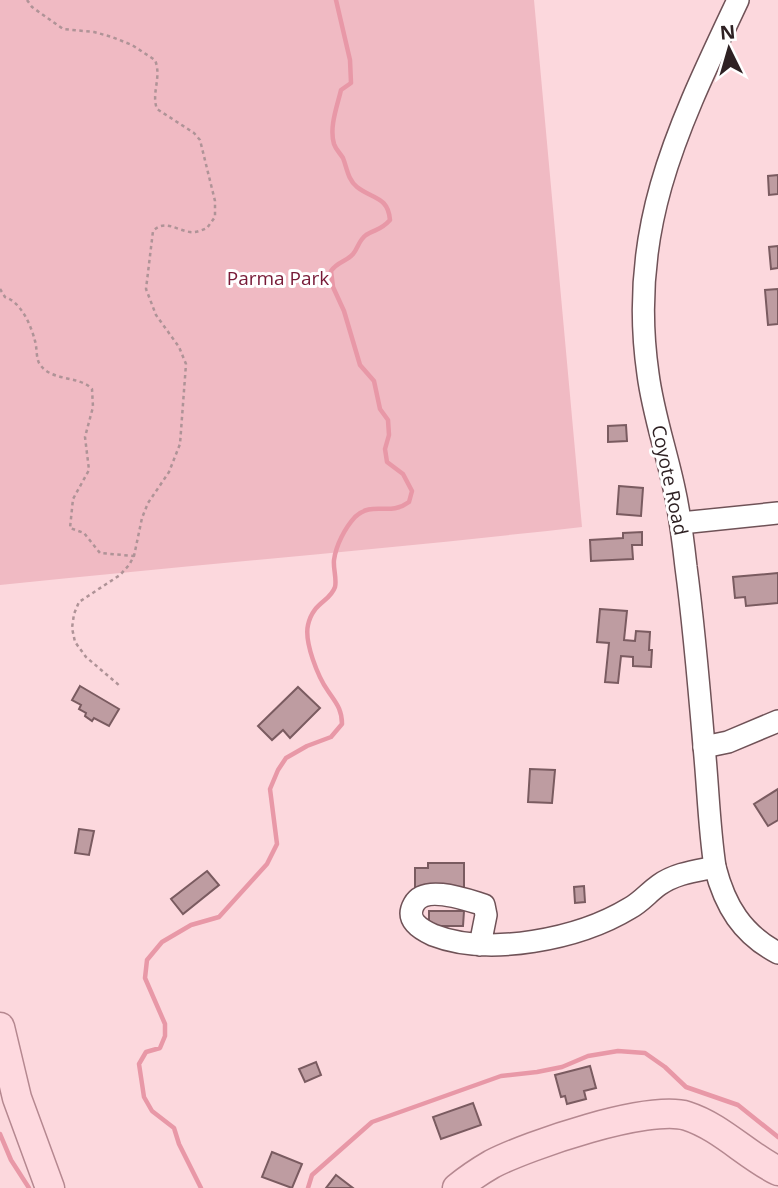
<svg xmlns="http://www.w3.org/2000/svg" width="778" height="1188" font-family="'Open Sans',sans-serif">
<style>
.green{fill:#f0bac3}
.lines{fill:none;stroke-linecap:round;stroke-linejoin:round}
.stream{stroke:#e898a7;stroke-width:4.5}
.building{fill:#be9ca1;stroke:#7a5b60;stroke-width:2}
.minor-casing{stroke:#6f5257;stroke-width:24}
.major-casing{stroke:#b58890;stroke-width:31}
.path{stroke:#af9397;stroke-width:2.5;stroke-dasharray:3.5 3.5;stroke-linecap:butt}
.minor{stroke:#fff;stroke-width:21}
.major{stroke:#fed9df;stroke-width:28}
.labels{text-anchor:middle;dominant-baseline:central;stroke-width:6;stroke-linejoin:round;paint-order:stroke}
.park-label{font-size:19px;fill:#771a37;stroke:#fff}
.street-label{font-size:19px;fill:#2e2123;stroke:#fff}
</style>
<rect width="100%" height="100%" fill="#fcd8dd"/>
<!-- green -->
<path class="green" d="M0 0H534L582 527C388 549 194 565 0 585Z"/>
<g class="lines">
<!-- stream -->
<g class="stream">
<polyline points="0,1134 11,1160 29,1188"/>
<path d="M201 1188 179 1144 174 1128 152 1111 144 1097 139 1064 146 1052 160 1048 165 1036V1024L145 978 147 960 162 942 191 925 219 917 267 864 277 844 270 789 278 770 286 758 307 746 331 737 342 724C342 709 336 703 328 691 318 677 304 642 308 625 313 602 330 602 335 587 337 579 333 568 334 560 336 545 345 528 355 517 373 500 389 517 409 502L412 491 403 474 387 462 385 449 389 435 388 420 380 409 374 381 360 365 344 311 333 287 331 271C338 261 346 262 353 254 358 248 359 240 366 235 377 228 380 231 390 220 388 196 372 199 357 187 348 180 347 168 343 158 340 153 336 150 334 144 329 127 337 107 341 90L351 83 350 60 336 0"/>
<polyline points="308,1188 312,1175 372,1122 501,1076 537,1072 562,1067 588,1056 618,1051 645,1053 665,1067 686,1087 738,1105 778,1137"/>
</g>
</g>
<!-- building -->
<g class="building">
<polygon points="778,175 778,194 769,195 768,176"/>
<polygon points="778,246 778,268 771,269 769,247"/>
<polygon points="778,289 778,324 768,325 765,290"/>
<polygon points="626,425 627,441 608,442 608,426"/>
<polygon points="619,486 643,488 641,516 617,514"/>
<polygon points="642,532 642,545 632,545 633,559 591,561 590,540 623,538 623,533"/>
<polygon points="778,573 778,603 746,606 745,597 735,598 733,577"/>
<polygon points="600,609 627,611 624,640 635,641 636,631 650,632 649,650 652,650 651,667 633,666 633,657 621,656 618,683 605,682 609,643 597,642"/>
<polygon points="80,686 119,709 109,726 94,718 92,721 85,716 86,713 79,709 81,705 72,700"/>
<polygon points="298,687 320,708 290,738 283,730 272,740 258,726"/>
<polygon points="530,769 555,770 552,803 528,802"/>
<polygon points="778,789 778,820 768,826 754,804"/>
<polygon points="79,829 94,831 89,855 75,853"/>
<polygon points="428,863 464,863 464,888 433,888 415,892 415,868 428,868"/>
<polygon points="207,871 219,885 183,914 171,899"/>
<polygon points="584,886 585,902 575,903 574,887"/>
<polygon points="429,911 464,911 463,926 429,926"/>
<polygon points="316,1062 321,1075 305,1082 299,1069"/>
<polygon points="590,1066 596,1088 584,1091 586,1099 567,1104 565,1096 561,1097 555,1075"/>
<polygon points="473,1103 481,1125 441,1139 433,1117"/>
<polygon points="272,1152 302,1164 292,1188 262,1177"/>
<polygon points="336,1175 353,1188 326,1188"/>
</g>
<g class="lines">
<!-- minor casing -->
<g class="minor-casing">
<g id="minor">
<path d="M738 0C678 127 627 229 648 374 653 413 666 450 674 488 680 514 683 540 686 567 694 626 699 686 704 746 708 786 709 827 715 867 725 906 742 934 778 953"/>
<polyline points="681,523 778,513"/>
<polyline points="704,747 728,742 778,721"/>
<path d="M480 945 486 915 484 905C467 900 425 884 414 904 405 920 420 929 433 935 489 957 579 939 630 908 641 902 649 892 659 885 676 873 696 871 715 867"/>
</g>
</g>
<!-- major casing -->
<g class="major-casing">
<g id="major">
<polyline points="0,1027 17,1098 50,1188"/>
<path d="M457 1188C468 1179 480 1171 492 1164 529 1145 649 1104 687 1116 721 1127 746 1155 778 1171"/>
</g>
</g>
<!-- path -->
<g class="path">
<path d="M27 0 32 7 63 29 94 32 112 37 132 45 155 60C162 77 151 93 157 109L194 133 200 140 215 201V217L207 228C202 230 196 233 190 232 176 230 165 219 153 231L146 289 156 315 179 347 186 364 180 444 169 472 148 503 142 518 134 556 129 565 120 575 79 602 74 614 72 628 75 642 86 657 120 686"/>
<path d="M0 289 5 297C21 302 31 325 35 341 37 347 36 357 39 363 50 382 79 375 92 389L93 407 85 437 89 470 73 499 70 528 84 533 100 553 134 556"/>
</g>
<!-- minor -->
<use href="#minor" class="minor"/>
<!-- major -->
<use href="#major" class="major"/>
</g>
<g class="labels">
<!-- park labels -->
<g class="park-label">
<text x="278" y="278">Parma Park</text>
</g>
<!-- street labels -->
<g class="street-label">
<text transform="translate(670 480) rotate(78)">Coyote Road</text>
</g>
</g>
<!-- north arrow -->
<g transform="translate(729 49) rotate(355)" stroke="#ffffff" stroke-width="5" paint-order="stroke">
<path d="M0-5L12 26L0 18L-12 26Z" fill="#2e2123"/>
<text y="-10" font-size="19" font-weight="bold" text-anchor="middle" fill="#2e2123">N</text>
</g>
</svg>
